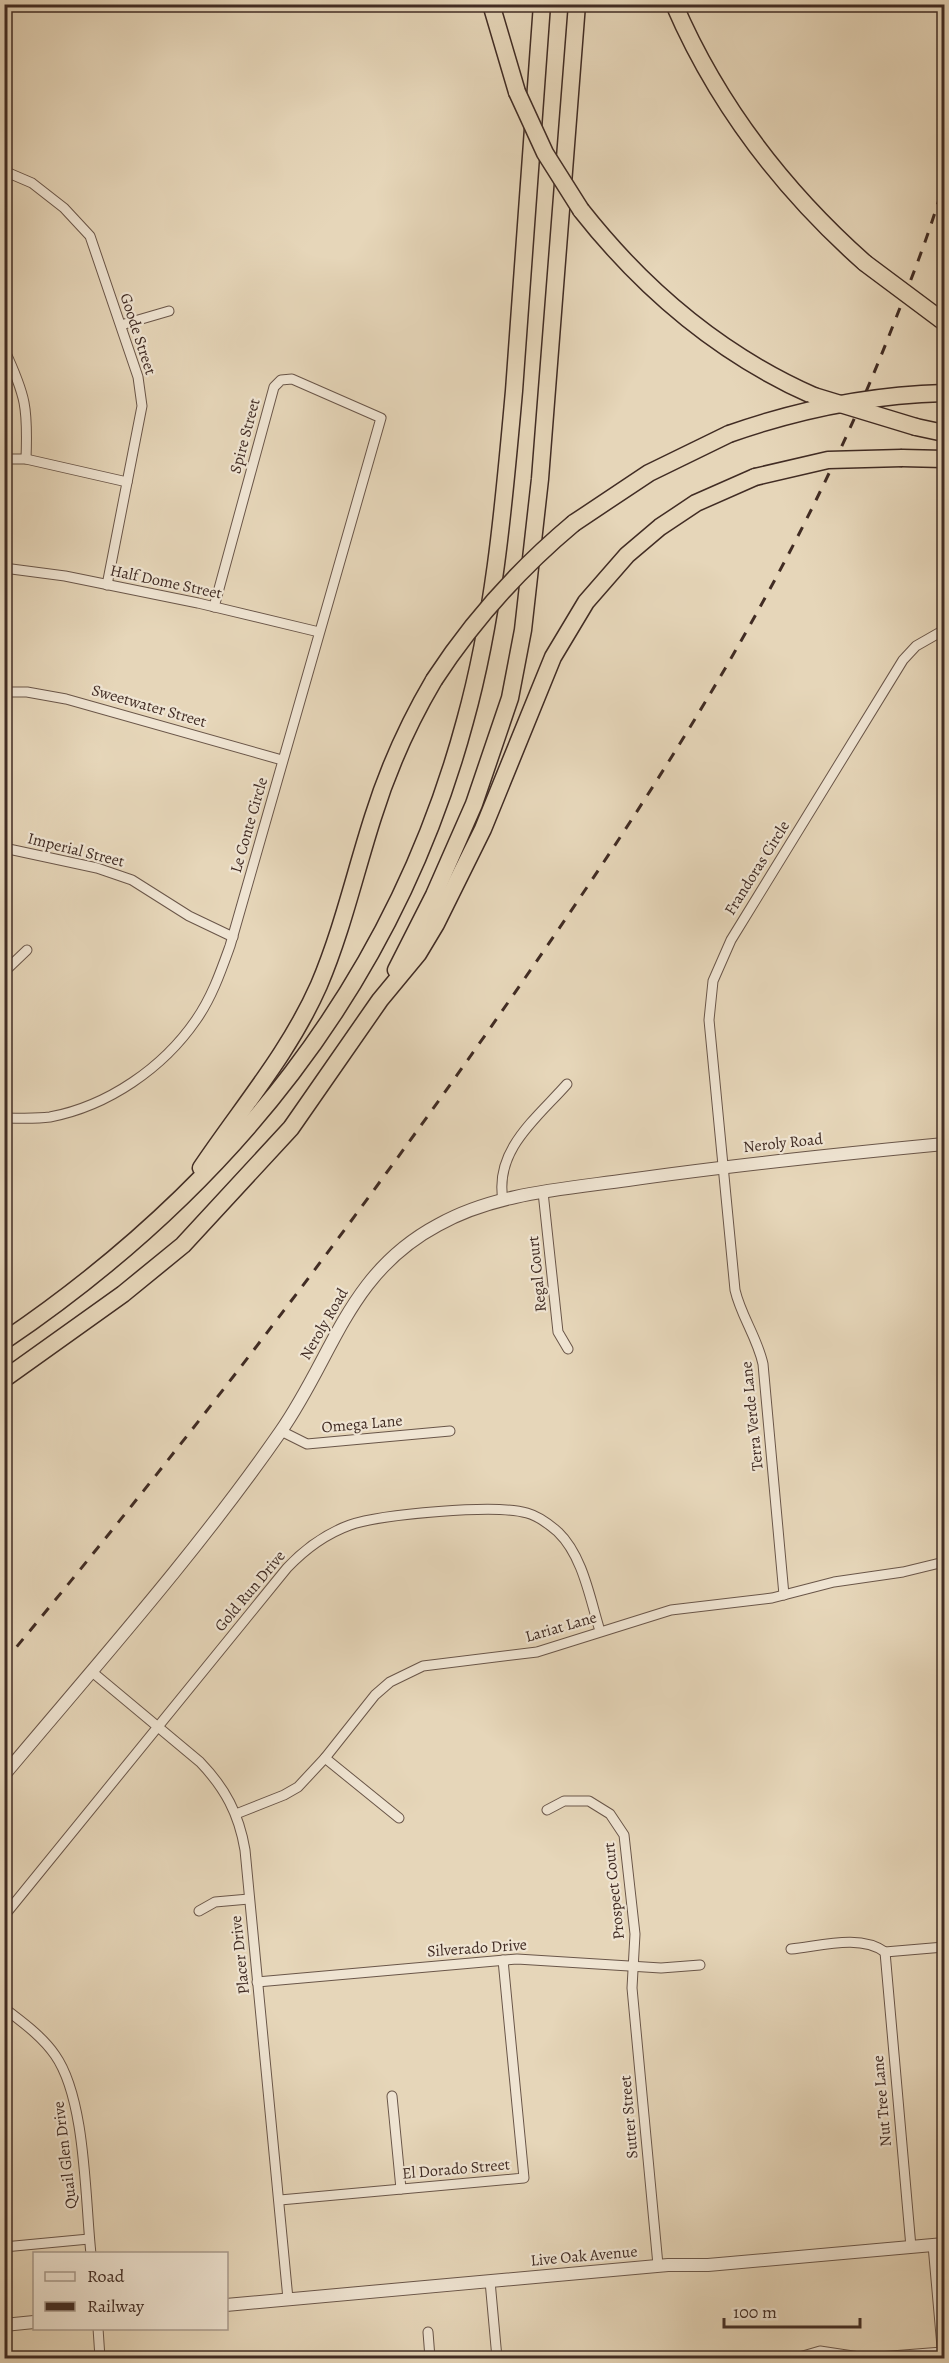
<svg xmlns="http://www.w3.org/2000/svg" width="949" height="2363" font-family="Alegreya,serif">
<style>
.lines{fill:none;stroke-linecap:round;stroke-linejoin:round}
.minor-casing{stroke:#6a5649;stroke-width:11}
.tertiary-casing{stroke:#6a5649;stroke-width:14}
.motorway-casing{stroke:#412c24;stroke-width:19}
.minor{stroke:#efe4d2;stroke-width:9}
.tertiary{stroke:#efe4d2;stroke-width:12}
.motorway{stroke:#e6d6b9;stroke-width:16}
.rail{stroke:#412c24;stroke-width:3;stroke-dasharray:10 10;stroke-linecap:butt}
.motorway-bridge-casing{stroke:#412c24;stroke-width:19;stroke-linecap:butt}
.motorway-bridge{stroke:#e6d6b9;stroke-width:16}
.labels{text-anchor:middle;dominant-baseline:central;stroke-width:4.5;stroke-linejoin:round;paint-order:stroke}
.street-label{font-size:16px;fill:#412c24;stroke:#efe4d2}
</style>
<rect width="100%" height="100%" fill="#e6d6b9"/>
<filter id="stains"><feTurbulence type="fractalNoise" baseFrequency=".00333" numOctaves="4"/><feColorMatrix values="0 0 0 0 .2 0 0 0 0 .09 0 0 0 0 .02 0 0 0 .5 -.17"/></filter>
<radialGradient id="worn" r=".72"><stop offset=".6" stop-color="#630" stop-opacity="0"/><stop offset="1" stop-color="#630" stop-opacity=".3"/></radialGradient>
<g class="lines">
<!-- minor casing -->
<g class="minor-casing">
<g id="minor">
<polyline points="4,171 32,183 64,208 90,236 138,377 142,406 107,585"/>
<polyline points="121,325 169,311"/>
<path d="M4 349C26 396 28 408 26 459"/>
<polyline points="4,459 26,459 127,482"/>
<polyline points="4,568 65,576 198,603 319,632"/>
<polyline points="4,692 27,692 66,699 282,760"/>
<polyline points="4,848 97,868 132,880 189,916 233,937"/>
<polyline points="4,972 27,950"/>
<path d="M4 1118C20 1118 35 1119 50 1117 108 1106 163 1068 196 1020 212 997 221 971 230 946L381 418 292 379 281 380 274 387 214 607"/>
<polyline points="543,1192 558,1332 568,1349"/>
<path d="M503 1200C494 1150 537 1118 567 1084"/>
<polyline points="281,1431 307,1444 450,1431"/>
<path d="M784 1595 763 1364C757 1337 741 1316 735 1290L709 1020 713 981 731 940 903 660 916 646 944 630"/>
<path d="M91 1671 200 1762C225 1788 239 1814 245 1850L288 2299"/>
<polyline points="325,1758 399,1818"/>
<polyline points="547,1810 564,1801 589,1801 610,1814 624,1835 635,1934 632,1988 658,2265"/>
<polyline points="236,1814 284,1795 298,1787 325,1758 375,1695 390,1682 423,1666 537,1652 671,1610 772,1598 834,1582 903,1572 944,1562"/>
<polyline points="199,1911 215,1902 249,1899"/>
<path d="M4 1916 287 1568C305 1549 325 1534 350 1525 382 1514 496 1504 527 1513 538 1516 549 1524 558 1532 583 1556 590 1599 600 1631"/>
<path d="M791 1949C821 1946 860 1934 885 1952L944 1947"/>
<polyline points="885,1952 911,2247"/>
<polyline points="257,1982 517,1959 661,1968 700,1965"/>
<path d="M4 2008C22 2022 42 2036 55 2055 86 2099 85 2199 91 2254"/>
<polyline points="392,2096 401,2189"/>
<polyline points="280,2200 524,2178 503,1960"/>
<polyline points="933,2245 943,2358"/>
<polyline points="4,2247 89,2239"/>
<polyline points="490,2281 497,2358"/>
<polyline points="98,2328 100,2358"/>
<polyline points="428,2332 430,2358"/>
<polyline points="796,2358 820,2351 866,2358 942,2352"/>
</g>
</g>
<!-- tertiary casing -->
<g class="tertiary-casing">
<g id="tertiary">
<path d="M4 1775C98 1663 197 1552 281 1431 334 1355 348 1273 438 1225 495 1193 564 1189 628 1180 733 1165 839 1154 944 1144"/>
<polyline points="226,2305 668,2265 708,2265 944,2244"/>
<polyline points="4,2325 34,2322"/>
</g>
</g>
<!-- motorway casing -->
<g class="motorway-casing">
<g id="motorway">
<polyline points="491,4 517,92"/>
<path d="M674 4C717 104 784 191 865 263"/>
<path d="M581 210C644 290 721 355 814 396"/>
<polyline points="916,427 944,433"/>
<polyline points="902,458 944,459"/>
<polyline points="574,523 649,473 729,434"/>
<polyline points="396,970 434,895 474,804 510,698 523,630 540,479 577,4"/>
<path d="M201 1168C242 1107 289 1053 319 985 342 931 355 873 373 817 388 769 408 724 434 680"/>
<path d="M4 1341C228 1189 394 985 465 721 495 613 504 501 514 391 524 262 533 133 542 4"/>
<polyline points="4,1379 123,1294 183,1245 291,1128 380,1000 418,954 436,924 483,829 553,657 586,602 627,555 660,527 696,503 755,477"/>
</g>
</g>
<!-- minor -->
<use href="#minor" class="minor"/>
<!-- tertiary -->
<use href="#tertiary" class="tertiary"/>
<!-- motorway -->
<use href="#motorway" class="motorway"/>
<!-- rail -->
<path class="rail" d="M4 1662C188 1441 362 1214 525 978 669 770 802 561 894 323 912 277 931 230 944 182"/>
<!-- motorway-bridge casing -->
<g class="motorway-bridge-casing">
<g id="motorway-bridge">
<polyline points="517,92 545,153 581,210"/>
<polyline points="865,263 944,322"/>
<polyline points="814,396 916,427"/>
<path d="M729 434C800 409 870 395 944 393"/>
<polyline points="755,477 828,460 902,458"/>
<path d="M434 680C473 620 519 569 574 523"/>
</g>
</g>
<!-- motorway-bridge -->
<use href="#motorway-bridge" class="motorway-bridge"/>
</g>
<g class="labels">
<!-- street labels -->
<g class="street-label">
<text transform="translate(138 334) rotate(72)">Goode Street</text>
<text transform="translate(245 436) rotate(-75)">Spire Street</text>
<text transform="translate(166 582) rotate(12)">Half Dome Street</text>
<text transform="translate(149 706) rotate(16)">Sweetwater Street</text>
<text transform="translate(249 825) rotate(-74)">Le Conte Circle</text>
<text transform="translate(76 850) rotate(14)">Imperial Street</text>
<text transform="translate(757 868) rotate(-58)">Frandoras Circle</text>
<text transform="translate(783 1143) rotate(-6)">Neroly Road</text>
<text transform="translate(537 1274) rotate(-96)">Regal Court</text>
<text transform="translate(324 1324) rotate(-60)">Neroly Road</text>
<text transform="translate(752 1416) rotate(-96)">Terra Verde Lane</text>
<text transform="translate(362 1424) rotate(-5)">Omega Lane</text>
<text transform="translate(250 1591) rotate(-50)">Gold Run Drive</text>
<text transform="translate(561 1627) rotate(-16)">Lariat Lane</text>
<text transform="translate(614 1891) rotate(-96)">Prospect Court</text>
<text transform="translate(477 1948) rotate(-4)">Silverado Drive</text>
<text transform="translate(240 1955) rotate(-96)">Placer Drive</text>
<text transform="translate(882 2101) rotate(-95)">Nut Tree Lane</text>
<text transform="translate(629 2117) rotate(-95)">Sutter Street</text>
<text transform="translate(65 2155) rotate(-97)">Quail Glen Drive</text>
<text transform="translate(456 2169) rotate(-5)">El Dorado Street</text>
<text transform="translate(584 2256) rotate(-5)">Live Oak Avenue</text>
</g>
</g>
<!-- margin -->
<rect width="949" height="2363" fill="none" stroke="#e6d6b9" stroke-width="24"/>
<rect x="6" y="6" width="937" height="2351" fill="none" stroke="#412c24" stroke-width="3"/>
<rect x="12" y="12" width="925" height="2339" fill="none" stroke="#412c24" stroke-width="1.5"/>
<!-- legend -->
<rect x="33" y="2252" width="195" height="78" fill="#efe4d2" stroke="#a99a8c" stroke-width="1.5"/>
<rect x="45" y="2272" width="30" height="9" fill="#efe4d2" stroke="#a99a8c" stroke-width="1.5"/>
<text x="87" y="2282" font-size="18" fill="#412c24">Road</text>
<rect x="45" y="2302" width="30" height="9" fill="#412c24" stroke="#a99a8c" stroke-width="1.5"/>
<text x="87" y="2312" font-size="18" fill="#412c24">Railway</text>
<!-- scale -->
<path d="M724 2318v9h136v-9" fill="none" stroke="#412c24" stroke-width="3"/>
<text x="733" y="2318" font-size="18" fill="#412c24" stroke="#efe4d2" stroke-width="4.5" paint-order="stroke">100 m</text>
<rect width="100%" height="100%" filter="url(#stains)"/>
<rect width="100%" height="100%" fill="url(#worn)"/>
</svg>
